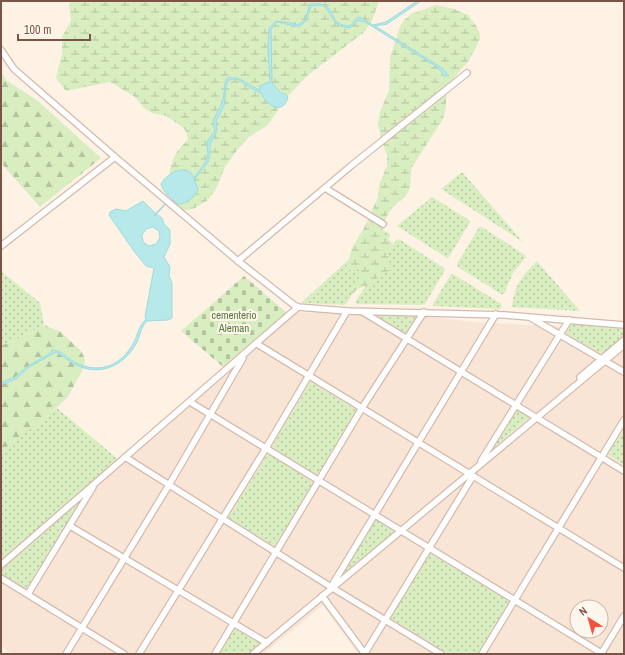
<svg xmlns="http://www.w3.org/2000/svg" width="625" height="655" font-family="'Archivo Narrow',sans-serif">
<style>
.residential{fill:#f9e5d5;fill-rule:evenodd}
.grass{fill:url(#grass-dots)}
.forest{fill:url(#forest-firs)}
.wetland{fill:url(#wetland-marsh)}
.cemetery{fill:url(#cemetery-stones)}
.water{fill:#b7e9eb;stroke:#9cdbde;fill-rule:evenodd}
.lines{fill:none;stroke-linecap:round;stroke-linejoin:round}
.stream{stroke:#9cdbde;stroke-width:1.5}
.minor-casing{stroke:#d4baac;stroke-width:8}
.minor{stroke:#fff;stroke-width:5.5}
.labels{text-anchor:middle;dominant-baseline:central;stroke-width:4;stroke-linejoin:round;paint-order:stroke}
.park-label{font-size:11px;fill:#557b3b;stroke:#fff6ed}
</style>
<defs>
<pattern id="grass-dots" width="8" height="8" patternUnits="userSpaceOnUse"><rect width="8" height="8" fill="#d8eec1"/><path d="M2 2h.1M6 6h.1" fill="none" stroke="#b4c39f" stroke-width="1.8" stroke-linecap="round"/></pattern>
<pattern id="forest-firs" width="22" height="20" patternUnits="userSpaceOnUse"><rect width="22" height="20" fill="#d8eec1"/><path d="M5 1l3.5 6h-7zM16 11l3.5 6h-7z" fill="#b4c39f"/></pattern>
<pattern id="wetland-marsh" width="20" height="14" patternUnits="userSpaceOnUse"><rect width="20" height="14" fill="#d8eec1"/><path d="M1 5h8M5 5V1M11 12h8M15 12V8" fill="none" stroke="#b4c39f"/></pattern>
<pattern id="cemetery-stones" width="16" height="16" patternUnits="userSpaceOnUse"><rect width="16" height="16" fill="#d8eec1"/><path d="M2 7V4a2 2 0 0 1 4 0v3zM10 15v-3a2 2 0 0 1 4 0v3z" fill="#b4c39f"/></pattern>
</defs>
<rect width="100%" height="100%" fill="#fef2e5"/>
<!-- residential -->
<path class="residential" d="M322 306 476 322 624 330V654H358L323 605 263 654H11L1 645V568L268 337 296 312 313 313ZM577 607H601V631H577Z"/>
<!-- grass -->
<g class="grass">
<polygon points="462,172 523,242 441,189"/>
<polygon points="432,197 469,220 470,222 449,257 447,258 397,226"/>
<polygon points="479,227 482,227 525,255 526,257 513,273 504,294 501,294 458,267 457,264"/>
<polygon points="381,230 383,230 390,234 390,236 346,304 343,305 303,303 302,302"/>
<polygon points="399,239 444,268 445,270 425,304 421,305 357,304 355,302 396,240"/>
<path d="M537 261 580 311 512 307C513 287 523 274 537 261Z"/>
<polygon points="1,271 40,303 44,325 17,339 1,346"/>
<polygon points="451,274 453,274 500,303 502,305 501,308 499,309 434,306 433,304"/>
<polygon points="374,314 415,316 416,317 407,332 404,332"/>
<polygon points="573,324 624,329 624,336 603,353 601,353 568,335 566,332 570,325"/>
<polygon points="310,383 312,383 355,409 356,411 318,474 316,474 273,448 272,446"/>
<polygon points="57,408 119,460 1,562 1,451"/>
<polygon points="517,409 530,417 491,450 491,448"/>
<polygon points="624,429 624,465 608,454"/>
<polygon points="269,454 311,480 312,484 276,545 273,545 230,519 229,517 267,455"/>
<polygon points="80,501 81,501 27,588 25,588 1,574 1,569"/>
<polygon points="376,518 396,530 395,531 338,580"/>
<polygon points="429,554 431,554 509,601 509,603 478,654 449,654 391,618"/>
<polygon points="234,628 259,642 259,645 249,654 218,654"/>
</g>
<!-- forest -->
<g class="forest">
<polygon points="1,71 6,80 38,101 101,158 40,207 1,163"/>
<polygon points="44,325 61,332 81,351 85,359 84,367 68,397 44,419 1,451 1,346 17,339"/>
</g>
<!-- wetland -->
<g class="wetland">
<path d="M71 1H379L372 21 363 33 307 76 285 99 268 125 249 137 238 149 225 167 217 187 208 200 195 208 188 210H181C166 194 166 170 177 152 180 146 184 146 188 138L185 130 180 125 166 116 152 113 145 109 135 97 110 82 66 91 56 78 62 54V37L71 21 69 5Z"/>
<path d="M436 5 455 9 468 15 477 27 480 35V39L470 59 448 85 446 99V107L443 119 412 167C410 176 412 187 407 194 404 200 397 202 393 207 388 213 380 227 384 235 386 238 391 241 393 244L387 260 395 268 384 273 369 284 358 289 351 295V291L360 272 358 269 349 270 346 267 353 246 364 228 378 197 379 185 387 166V155L381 139 378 123 380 112 389 90 390 58 400 26 404 20 411 14Z"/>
</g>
<!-- cemetery -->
<polygon class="cemetery" points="244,276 287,313 223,367 181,331"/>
<!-- water -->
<g class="water">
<path d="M417 1H421L387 24 375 26 442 68 448 75 446 77 437 67 365 22 358 20 350 28C335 27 332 19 326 7L320 5 311 6 306 21 299 27 277 22 271 29 272 83 281 93 286 94 288 98C282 116 266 105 261 93L252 89 239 80 232 79 228 81 226 86 224 106 216 121 217 131 210 144V155L208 162 194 180 198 189C195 197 187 204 178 204 171 199 163 192 161 184 167 173 187 162 194 178L205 163 208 155 207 142 215 131 213 121 221 105 224 94 225 83 227 78C240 75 249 86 260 90V86L266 83 270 82 268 48 269 28 276 21 291 23 298 25 305 20 310 4C341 0 324 26 350 26L357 18 360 17 373 25 386 22Z"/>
<path d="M143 201 154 212 162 218 164 224 170 230V244L164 257 170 267 169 276 172 283V318L168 320 147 321C140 328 141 334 137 342 124 367 99 377 74 364 68 360 62 356 56 352L29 367 16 379 1 385 2 382 15 377 28 366 49 354 52 350C61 350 68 359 76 363 100 374 120 366 133 344 138 335 138 327 146 319L145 317 154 268 146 266 134 251 109 215 110 212 116 209 126 211ZM153 227 159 231 160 238 156 244 149 246 143 242 142 235 146 229Z"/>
</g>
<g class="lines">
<!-- stream -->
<polyline class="stream" points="155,215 166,203"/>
<!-- minor casing -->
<g class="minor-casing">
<g id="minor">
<polyline points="1,50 14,69 115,157 238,261 294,305 298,307 347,311 505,315 624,325"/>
<polyline points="325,188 383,224"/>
<polyline points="1,246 115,157"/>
<polyline points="238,261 352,165 467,73"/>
<polyline points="363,312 624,471"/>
<polyline points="531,318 624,372"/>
<polyline points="257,344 624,568"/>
<polyline points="580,377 624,340"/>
<polyline points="190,402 603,654"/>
<polyline points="125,457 331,587 441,654"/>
<polyline points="481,461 569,320"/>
<polyline points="70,526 267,643"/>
<polyline points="1,565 298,307"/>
<polyline points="1,578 124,654"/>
<polyline points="331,587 496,314"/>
<polyline points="28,594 93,487"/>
<polyline points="322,596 365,654"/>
<polyline points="365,653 473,476"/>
<polyline points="66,654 169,485 243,358"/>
<polyline points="139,654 266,448 347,311"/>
<polyline points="215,654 362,408 424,312"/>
<polyline points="253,654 624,345"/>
<polyline points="482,654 624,420"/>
<polyline points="601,654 624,616"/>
</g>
</g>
<!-- minor -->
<use href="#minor" class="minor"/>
</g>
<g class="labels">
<!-- park labels -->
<g class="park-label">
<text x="234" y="315">cementerio<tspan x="234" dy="13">Aleman</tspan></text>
</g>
</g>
<!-- border -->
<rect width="625" height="655" fill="none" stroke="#7b5447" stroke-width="4"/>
<!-- north arrow -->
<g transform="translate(589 619) rotate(323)"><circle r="19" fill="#fff6ed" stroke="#cab5ab"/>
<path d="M0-3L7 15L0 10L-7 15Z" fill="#f5523e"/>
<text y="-6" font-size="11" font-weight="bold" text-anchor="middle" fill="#7b5447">N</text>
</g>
<!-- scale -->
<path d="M18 34v6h72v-6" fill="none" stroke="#7b5447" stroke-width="2"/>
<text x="24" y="34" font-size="12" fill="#7b5447" stroke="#fff6ed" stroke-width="3" paint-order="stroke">100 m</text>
</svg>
